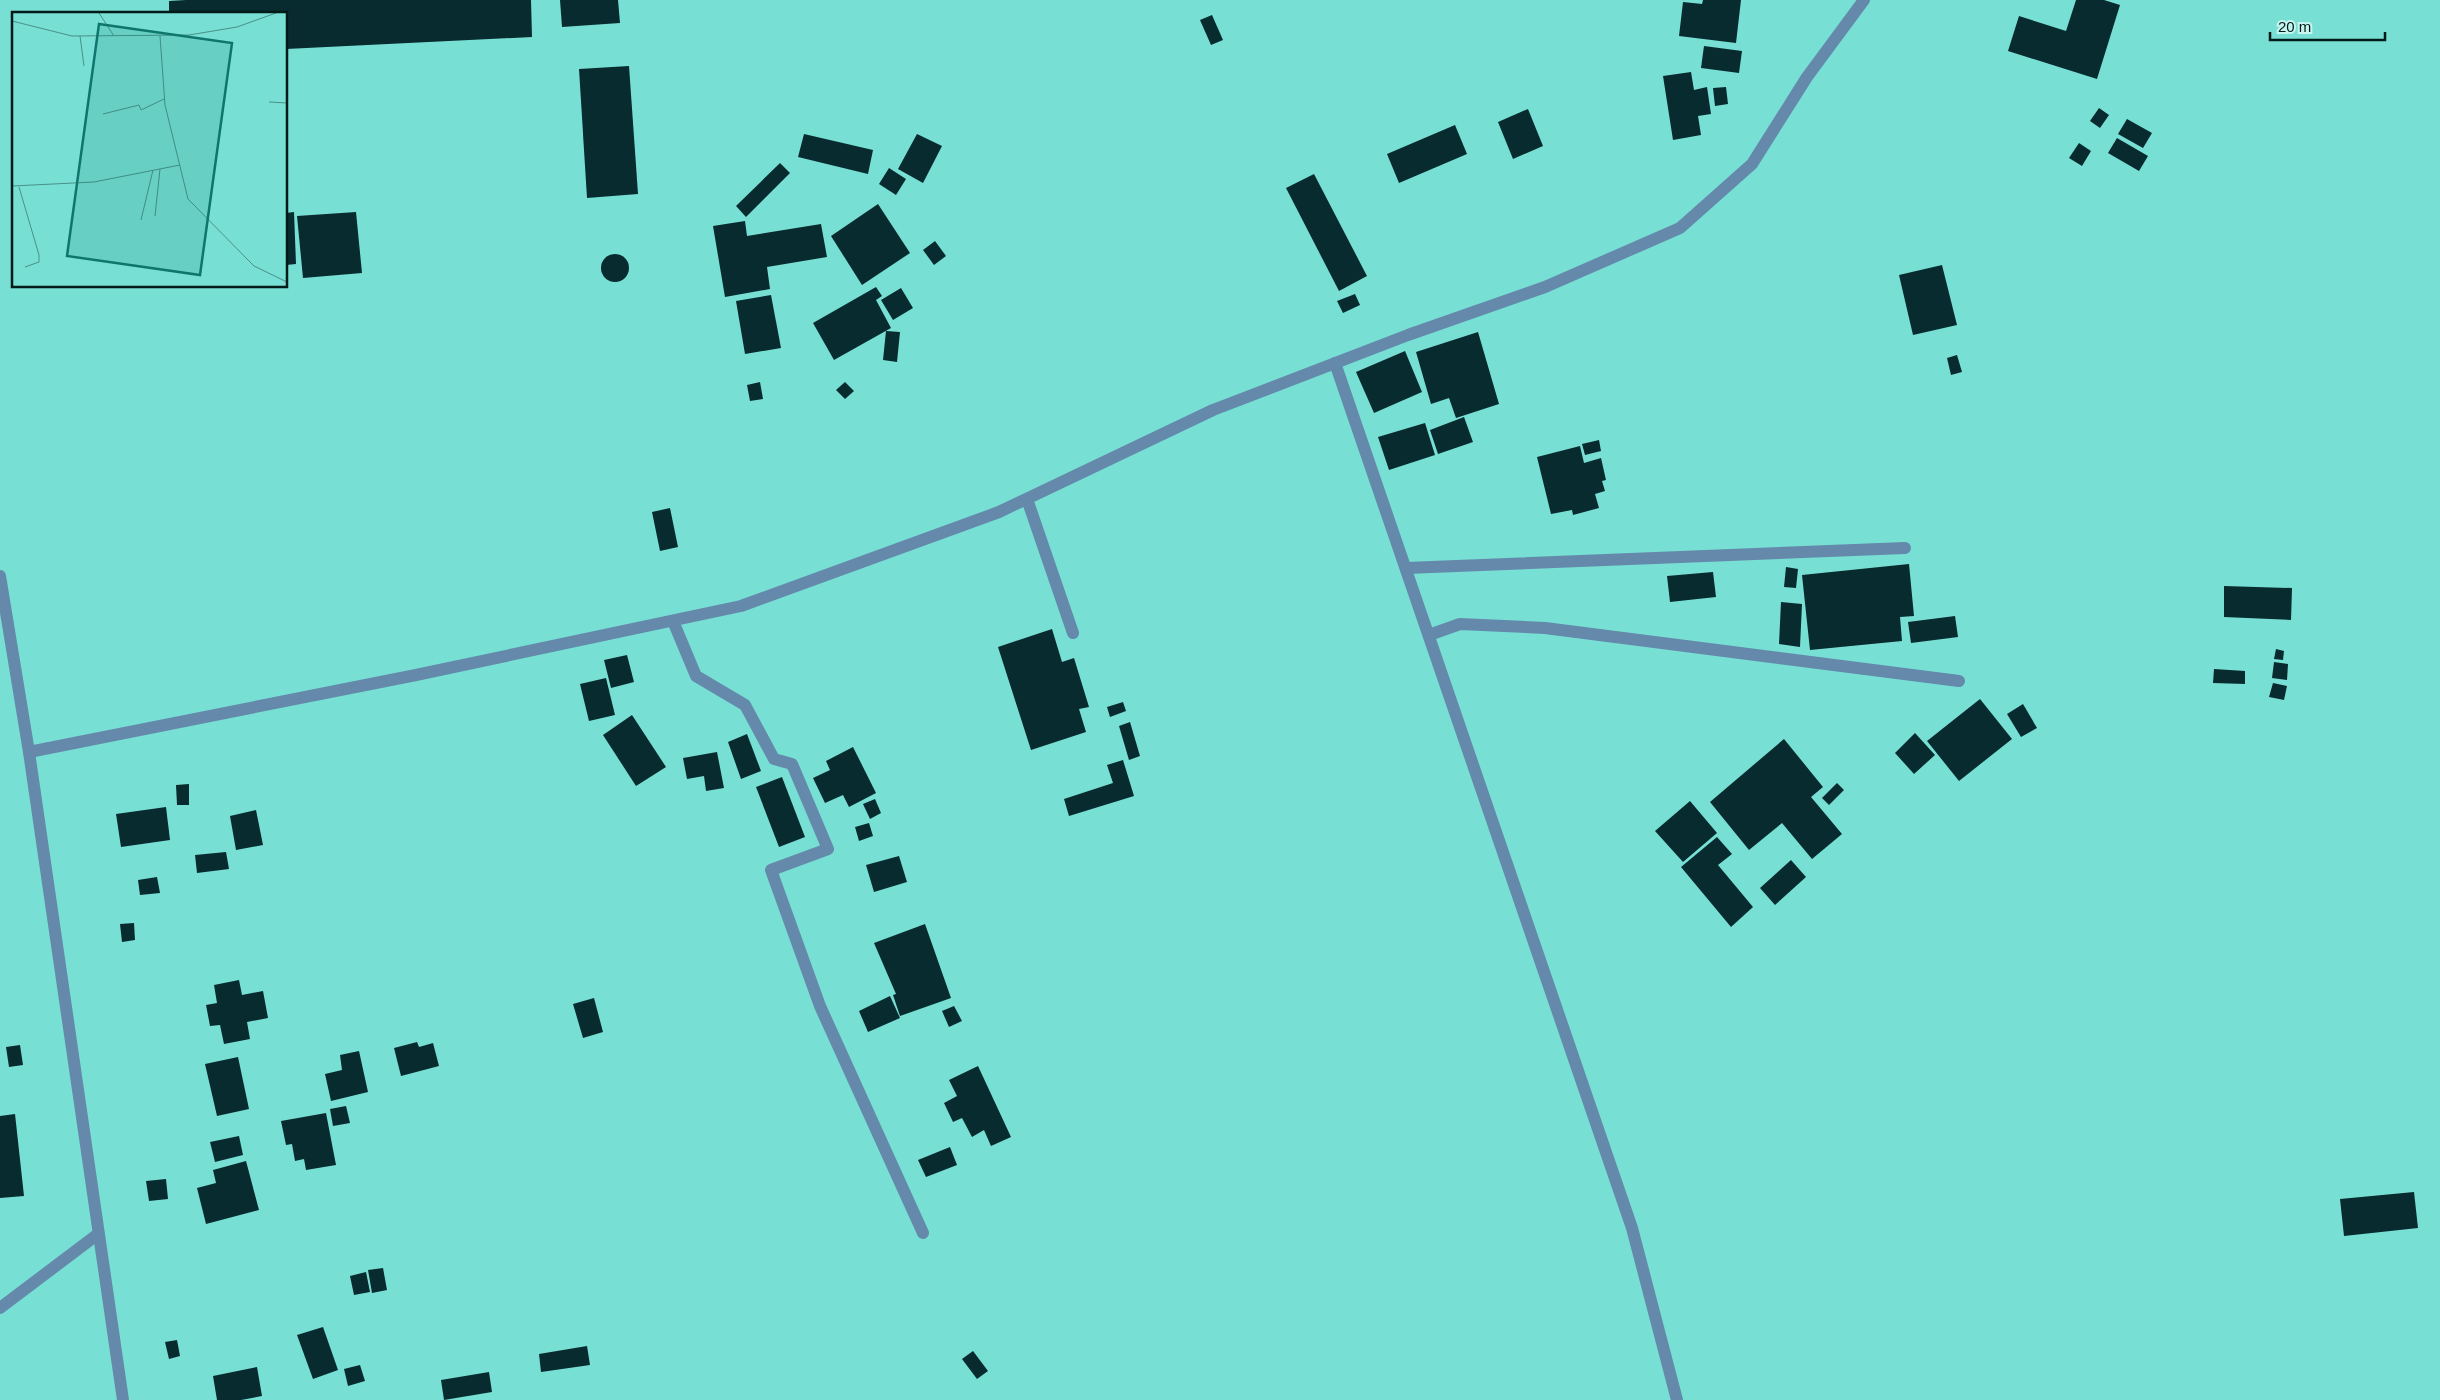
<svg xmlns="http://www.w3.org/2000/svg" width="2440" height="1400" font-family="Arial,sans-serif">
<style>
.building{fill:#082b2f}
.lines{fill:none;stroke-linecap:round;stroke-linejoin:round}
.minor{stroke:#6489ab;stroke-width:12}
.inset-road{fill:none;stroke:#489189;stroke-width:1}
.view{fill:#0f766e;fill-opacity:0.15;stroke:#0f766e;stroke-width:2.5}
.inset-edge{fill:none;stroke:#001b18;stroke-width:2.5}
</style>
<rect width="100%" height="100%" fill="#78dfd4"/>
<!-- building -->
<g class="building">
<polygon points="186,0 531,0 532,37 286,49 286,14 169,14 169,1"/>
<polygon points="560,0 618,0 620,23 562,27"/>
<polygon points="1703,0 1741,0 1736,43 1679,36 1683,2 1702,4"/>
<polygon points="2076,0 2104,0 2120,5 2097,79 2008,51 2019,16 2066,31"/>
<polygon points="1212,15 1223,40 1211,45 1200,20"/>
<polygon points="1704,46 1742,51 1739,73 1701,68"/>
<polygon points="629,66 638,194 587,198 579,69"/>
<polygon points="1691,72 1694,90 1707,87 1711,114 1698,116 1701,135 1673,140 1663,76"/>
<polygon points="1726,87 1728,104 1715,106 1713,88"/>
<polygon points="2099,108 2109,115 2100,128 2090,121"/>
<polygon points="1528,109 1543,146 1513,159 1498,122"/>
<polygon points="2127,119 2152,133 2143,148 2118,134"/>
<polygon points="1455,125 1467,154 1399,183 1387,154"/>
<polygon points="804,134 873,150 868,174 798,157"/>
<polygon points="917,134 942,146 923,183 898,169"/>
<polygon points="2117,138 2148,156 2139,171 2108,153"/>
<polygon points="2079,143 2091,151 2082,166 2069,158"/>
<polygon points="780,163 790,173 746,217 736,206"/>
<polygon points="889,168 906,179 896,195 879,184"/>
<polygon points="1314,174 1367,276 1339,291 1286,188"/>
<polygon points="878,204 910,253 862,285 831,236"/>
<polygon points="294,212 296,264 286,265 286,213"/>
<polygon points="356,212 362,273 303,278 297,216"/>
<polygon points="745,221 747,236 821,224 827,257 767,267 770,289 725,297 713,226"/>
<polygon points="935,241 946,256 934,265 923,250"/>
<circle cx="615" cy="268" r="14"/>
<polygon points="1942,265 1957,325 1913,335 1899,275"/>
<polygon points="876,287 882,296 876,300 891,328 834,360 813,323"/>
<polygon points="901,288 913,308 893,320 881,300"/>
<polygon points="1355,294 1360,305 1343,313 1337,301"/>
<polygon points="771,295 781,348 745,354 736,301"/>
<polygon points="886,331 900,332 897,362 883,360"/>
<polygon points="1478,332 1499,404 1456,418 1449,398 1431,404 1416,352"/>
<polygon points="1405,351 1422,392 1374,413 1356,372"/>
<polygon points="1957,355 1962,372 1951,375 1947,358"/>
<polygon points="760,382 763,399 750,401 747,385"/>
<polygon points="845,382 854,391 845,399 836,390"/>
<polygon points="1464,417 1473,442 1438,454 1430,430"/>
<polygon points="1425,423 1435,455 1389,470 1378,437"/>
<polygon points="1599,440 1601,451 1585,455 1582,444"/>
<polygon points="1580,446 1584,463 1601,458 1606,480 1602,481 1605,491 1595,494 1599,508 1573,515 1572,510 1551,514 1537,457"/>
<polygon points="670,508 678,547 660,551 652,512"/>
<polygon points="1909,564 1914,616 1900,617 1902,641 1810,650 1802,575"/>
<polygon points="1786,567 1798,569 1796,588 1784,587"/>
<polygon points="1713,572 1716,597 1670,602 1667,576"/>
<polygon points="2224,586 2292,588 2291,620 2224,617"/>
<polygon points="1781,602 1802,604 1800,647 1779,644"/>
<polygon points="1955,616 1958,637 1911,643 1908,622"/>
<polygon points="1052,629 1062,662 1074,658 1089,707 1079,709 1086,732 1031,750 998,647"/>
<polygon points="2276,649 2284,651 2283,660 2274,659"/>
<polygon points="627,655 634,682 611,688 604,660"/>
<polygon points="2274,662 2288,664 2287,680 2272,678"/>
<polygon points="2214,669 2245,671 2245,684 2213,683"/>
<polygon points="606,678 615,715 589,721 580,684"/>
<polygon points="2273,683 2287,686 2284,700 2269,697"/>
<polygon points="1980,699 2012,739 1959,781 1927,741"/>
<polygon points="1123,702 1126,711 1110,717 1107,707"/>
<polygon points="2023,704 2037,728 2021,737 2007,714"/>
<polygon points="632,715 666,767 636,786 603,735"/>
<polygon points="1130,722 1140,756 1129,760 1119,726"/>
<polygon points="1915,733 1935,755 1914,774 1895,753"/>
<polygon points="747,734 761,771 741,779 728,742"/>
<polygon points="1784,739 1823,787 1811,797 1842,834 1812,859 1782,823 1749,850 1710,802"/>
<polygon points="853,747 876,793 849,807 843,795 825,803 813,778 830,770 826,761"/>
<polygon points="717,752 724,788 706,791 704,776 687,779 683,758"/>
<polygon points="1123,760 1134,796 1069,816 1064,799 1113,783 1107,765"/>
<polygon points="782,777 805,837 779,847 756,787"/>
<polygon points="1837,783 1844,790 1829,805 1822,798"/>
<polygon points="189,784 189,805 177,805 176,785"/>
<polygon points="875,799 881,813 870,819 863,804"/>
<polygon points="1690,801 1717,833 1683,862 1655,831"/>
<polygon points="166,807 170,840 121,847 116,814"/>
<polygon points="256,810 263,845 236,850 230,816"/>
<polygon points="869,823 873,836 859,841 855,827"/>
<polygon points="1717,837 1732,854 1718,865 1753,907 1731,927 1681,867"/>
<polygon points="226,852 229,869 197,873 195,855"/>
<polygon points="899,856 907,882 874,892 866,865"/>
<polygon points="1791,860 1806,877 1775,905 1760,888"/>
<polygon points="157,877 160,893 140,895 138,880"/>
<polygon points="134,923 135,940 122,942 120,924"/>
<polygon points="925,924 951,998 900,1016 893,995 896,994 874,943"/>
<polygon points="239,980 242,995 263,991 268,1018 247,1022 250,1039 224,1044 220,1025 210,1026 206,1005 217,1003 214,985"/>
<polygon points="890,996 900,1018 868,1032 859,1011"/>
<polygon points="594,998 603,1032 583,1038 573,1004"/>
<polygon points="954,1006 962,1021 949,1027 942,1011"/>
<polygon points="417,1042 419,1047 433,1043 439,1066 401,1076 394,1048"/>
<polygon points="20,1045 23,1065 9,1067 6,1047"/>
<polygon points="359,1051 368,1092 331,1101 325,1074 342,1070 340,1055"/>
<polygon points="238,1057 249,1109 217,1116 205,1064"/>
<polygon points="978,1066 1011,1137 991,1146 984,1130 972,1137 962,1118 953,1122 944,1103 957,1096 949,1080"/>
<polygon points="346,1106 350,1123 333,1126 330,1109"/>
<polygon points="326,1113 336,1165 306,1170 304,1159 295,1161 292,1144 286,1145 281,1121"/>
<polygon points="15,1114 24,1196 0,1198 0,1116"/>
<polygon points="239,1136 243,1155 215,1162 210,1142"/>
<polygon points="950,1147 957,1165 926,1177 918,1160"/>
<polygon points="246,1161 259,1210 206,1224 197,1188 216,1183 213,1170"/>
<polygon points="166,1179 168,1199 149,1201 146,1181"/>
<polygon points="2414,1192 2418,1228 2344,1236 2340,1199"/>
<polygon points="383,1268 387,1290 372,1293 368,1270"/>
<polygon points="366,1272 370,1292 354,1295 350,1276"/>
<polygon points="323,1327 338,1370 313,1379 297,1335"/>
<polygon points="177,1340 180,1356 169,1359 165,1342"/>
<polygon points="587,1346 590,1365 541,1372 539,1354"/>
<polygon points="973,1351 988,1371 977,1379 962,1359"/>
<polygon points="360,1365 365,1381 348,1386 344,1369"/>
<polygon points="257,1367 262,1396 241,1400 217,1400 213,1376"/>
<polygon points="489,1372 492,1392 444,1400 441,1380"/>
</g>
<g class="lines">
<!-- minor -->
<g class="minor">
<polyline points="1335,363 1632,1228 1677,1400"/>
<polyline points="1027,499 1073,633"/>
<polyline points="1406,568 1905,548"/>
<polyline points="0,576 29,752 123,1400"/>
<polyline points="673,621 696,676 745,705 774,759 792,764 828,849 771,870 820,1006 923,1233"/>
<polyline points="1429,635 1460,624 1545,628 1959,681"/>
<polyline points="29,752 416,675 741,606 999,512 1213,410 1408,335 1545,287 1680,228 1752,164 1807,77 1864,0"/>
<polyline points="0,1308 98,1234"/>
</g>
</g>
<!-- overview -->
<g transform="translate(12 12)">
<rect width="275" height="275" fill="#78dfd4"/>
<path class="inset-road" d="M87 1 102 24M0 9 60 24 177 23 225 15 264 1M68 24 72 54M148 24 153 93 176 187 242 254 275 270M257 90 275 91M91 102 127 93 129 98 152 87M0 174 82 170 168 153M7 175 27 243V250L13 255M143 204 148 157M129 208 141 158"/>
<path class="view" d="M87 12 220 31 188 263 55 244Z"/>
<rect width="275" height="275" class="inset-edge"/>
</g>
<!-- scale -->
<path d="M2270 32v8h115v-8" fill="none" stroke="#001b18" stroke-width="2.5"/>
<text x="2278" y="32" font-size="15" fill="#001b18" stroke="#c7f6f0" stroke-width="4" paint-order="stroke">20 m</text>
</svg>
